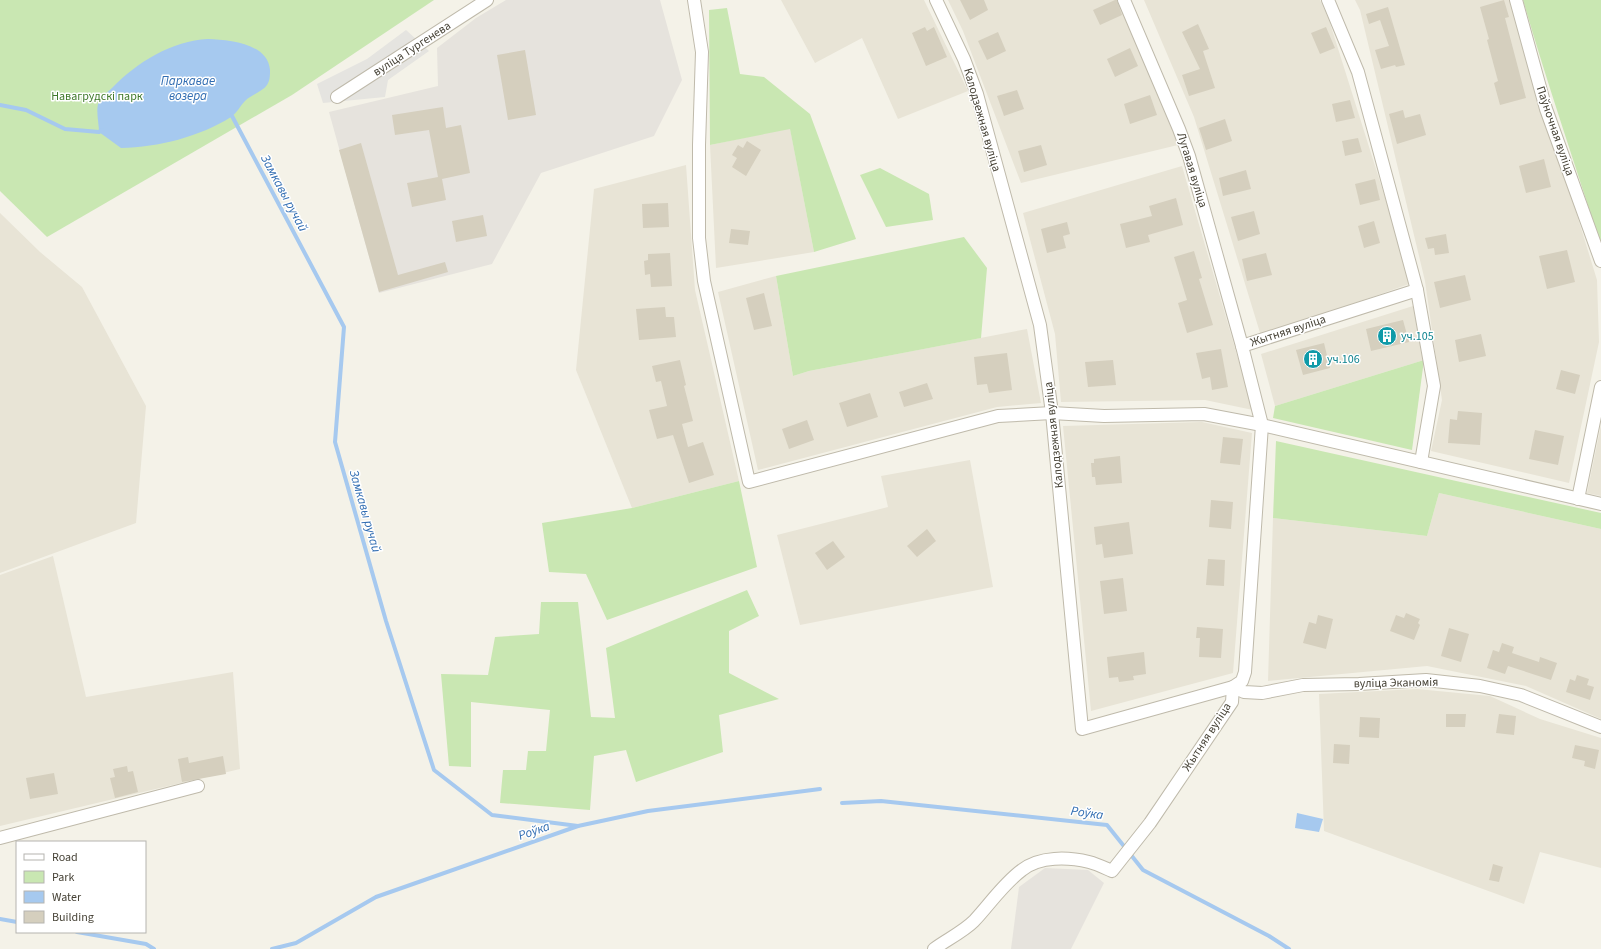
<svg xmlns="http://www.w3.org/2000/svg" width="1601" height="949" font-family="'Source Sans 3',sans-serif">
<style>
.residential{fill:#e8e4d6}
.industrial{fill:#e6e3dd}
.green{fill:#c9e7b2}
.parking{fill:#e5e4e0}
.water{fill:#a6c9ef}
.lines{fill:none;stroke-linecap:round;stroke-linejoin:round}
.stream{stroke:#a6c9ef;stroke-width:4}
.building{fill:#d5cfbe}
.street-casing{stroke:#bfbaab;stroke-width:14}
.street{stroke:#fff;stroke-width:12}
.labels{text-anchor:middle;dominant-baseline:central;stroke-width:3;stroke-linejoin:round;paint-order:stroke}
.street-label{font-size:12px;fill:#474337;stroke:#fff}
.park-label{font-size:12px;fill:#40792b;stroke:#fff}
.culture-label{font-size:12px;fill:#0d838f;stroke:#fff;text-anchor:start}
.water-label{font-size:13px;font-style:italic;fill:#316db2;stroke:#fff}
</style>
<rect width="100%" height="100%" fill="#f4f2e8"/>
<!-- residential -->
<g class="residential">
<polygon points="781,0 924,0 968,91 898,119 862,38 815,63"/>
<polygon points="948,0 1120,0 1182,144 1021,183 963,31"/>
<polygon points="1144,0 1320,0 1329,20 1412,283 1261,336 1194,117"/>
<polygon points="1355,0 1511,0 1597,280 1599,342 1569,483 1431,451 1442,400 1425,281 1360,10"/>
<polygon points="790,128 814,252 716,268 710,145"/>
<polygon points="686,165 695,290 739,481 632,508 576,370 594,189"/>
<polygon points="1182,166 1253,410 1205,400 1061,402 1055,334 1023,213"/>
<polygon points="0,213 40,252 82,287 146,406 136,523 0,573"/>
<polygon points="776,276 793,376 809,371 1027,329 1041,403 997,407 758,470 718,292"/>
<polygon points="1413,306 1424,360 1275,406 1261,354"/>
<polygon points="1202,422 1252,433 1233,673 1091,711 1063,426"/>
<polygon points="1601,425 1601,496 1587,493"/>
<polygon points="970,460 993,587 800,625 777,535 888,507 881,476"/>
<polygon points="1439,493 1601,529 1601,719 1526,686 1427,666 1268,681 1273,518 1427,536"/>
<polygon points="53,556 86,697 233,672 240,769 0,826 0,575"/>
<polygon points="1417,689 1490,696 1540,719 1601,738 1601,868 1540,852 1524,904 1324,831 1319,694"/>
</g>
<!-- industrial -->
<g class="industrial">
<polygon points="506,0 660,0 682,80 654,136 541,173 492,264 379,293 329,112 438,86 437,48 476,18"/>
<polygon points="1045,868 1088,870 1104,883 1071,949 1011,949 1019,887"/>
</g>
<!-- green -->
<g class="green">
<polygon points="0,0 434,0 292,95 47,237 0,191"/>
<path d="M1523 0H1601V246C1575 164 1547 83 1523 0Z"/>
<polygon points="727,8 740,74 764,77 810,114 856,239 814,252 790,129 710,145 709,10"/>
<polygon points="880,168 929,194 933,220 886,227 860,175"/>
<polygon points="964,237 987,268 981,338 809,371 793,376 776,276"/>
<polygon points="1424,360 1412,450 1273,418 1275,406"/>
<polygon points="1276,441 1601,513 1601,529 1439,493 1427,536 1273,518"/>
<polygon points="739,481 757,567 607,620 586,574 549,572 542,523 632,508"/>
<polygon points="747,590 759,616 729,631 729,673 779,699 719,715 723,752 636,782 626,750 594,756 590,810 500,803 503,770 526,770 528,751 546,751 550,710 471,702 471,767 449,766 441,674 488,675 495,637 539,634 541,602 578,602 591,717 615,718 606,648"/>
</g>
<!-- parking -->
<polygon class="parking" points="406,30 429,51 388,80 385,97 323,103 317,84 367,59"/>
<!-- water -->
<g class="water">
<path d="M208 39C229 40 268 43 270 70 270 76 270 80 267 85 262 92 251 95 245 101 240 106 237 113 231 117 199 137 159 147 121 148L99 132C99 124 96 112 98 104 100 99 107 92 112 88 137 62 172 41 208 39Z"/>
<polygon points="1297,813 1323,819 1319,832 1295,828"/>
</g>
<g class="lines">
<!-- stream -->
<g class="stream">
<polyline points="0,105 26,110 65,129 99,132 102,130"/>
<polyline points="227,114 232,116 344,327 335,442 386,621 434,770 492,815 578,826"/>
<polyline points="842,803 881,801 1107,825 1143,870 1269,936 1289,949"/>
<polyline points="0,919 17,922"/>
<polyline points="77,932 146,944 154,949"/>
<polyline points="272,949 296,943 376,897 578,826 648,811 820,789"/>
</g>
</g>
<!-- building -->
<g class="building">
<polygon points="960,0 984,0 988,10 970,20"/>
<polygon points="1115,0 1117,0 1122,15 1100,25 1093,10"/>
<polygon points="1504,0 1509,17 1505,18 1526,98 1500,105 1494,83 1498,81 1487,40 1489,39 1480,7"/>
<polygon points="1388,7 1405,65 1396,67 1395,65 1381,69 1375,50 1389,46 1380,20 1369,24 1366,14"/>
<polygon points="1198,24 1209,49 1203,51 1215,88 1189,96 1182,75 1200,69 1182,32"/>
<polygon points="925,27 927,31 934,27 947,57 926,66 912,33"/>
<polygon points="1326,27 1335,48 1320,54 1311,33"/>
<polygon points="998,32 1006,51 987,60 978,41"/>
<polygon points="1130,48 1138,66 1115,77 1107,59"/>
<polygon points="525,50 536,115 508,120 497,55"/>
<polygon points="1017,90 1024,109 1004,116 997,96"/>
<polygon points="1150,95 1157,115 1130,124 1124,104"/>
<polygon points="1350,100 1355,118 1336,122 1332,104"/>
<polygon points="443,107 446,128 461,125 470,173 442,179 446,200 412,207 407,183 438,177 429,130 395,135 392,115"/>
<polygon points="1403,110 1405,118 1420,114 1426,135 1397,144 1389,114"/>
<polygon points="1225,119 1232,141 1206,150 1199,128"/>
<polygon points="1358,138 1362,152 1345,156 1342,141"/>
<polygon points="747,141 761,150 746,176 732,167 737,158 732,155 738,145 743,148"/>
<polygon points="361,143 398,275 445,262 448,272 379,292 339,150"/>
<polygon points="1041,145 1047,165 1024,172 1018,151"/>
<polygon points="1544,159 1551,187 1526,193 1519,166"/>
<polygon points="1246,170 1251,189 1223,196 1219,178"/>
<polygon points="1375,179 1380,200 1360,205 1355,184"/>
<polygon points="1176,198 1183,225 1148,235 1150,242 1126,248 1120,224 1152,216 1149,206"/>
<polygon points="668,203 669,227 643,228 642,204"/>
<polygon points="1254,211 1260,234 1238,241 1231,217"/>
<polygon points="483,215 487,236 456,242 452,221"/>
<polygon points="1374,221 1380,243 1364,248 1358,226"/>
<polygon points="1067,222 1070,234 1063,236 1066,248 1047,253 1041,229"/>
<polygon points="731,229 750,231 748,245 729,243"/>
<polygon points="1446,234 1449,253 1435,255 1434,248 1428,249 1425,238"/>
<polygon points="1567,250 1575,282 1547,289 1539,256"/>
<polygon points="1194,251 1202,278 1199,279 1213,325 1187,333 1178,303 1187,300 1174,257"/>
<polygon points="670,253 672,286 651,287 650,274 645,275 644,261 648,260 648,254"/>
<polygon points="1266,253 1272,275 1247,281 1242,259"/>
<polygon points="1465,275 1471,300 1440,308 1434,282"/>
<polygon points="764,293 772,326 754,330 746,298"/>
<polygon points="665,307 666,317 674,317 676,337 639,340 636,309"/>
<polygon points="1403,320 1409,342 1371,351 1366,329"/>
<polygon points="1481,334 1486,356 1459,362 1455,340"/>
<polygon points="1324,343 1330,368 1303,375 1296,350"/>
<polygon points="1221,349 1228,387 1212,390 1210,377 1202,379 1196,353"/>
<polygon points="1007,353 1012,390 989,393 987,384 977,385 974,357"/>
<polygon points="680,360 686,385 684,386 693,421 682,424 688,447 703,442 714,475 689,483 673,435 657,439 649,410 667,406 661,381 656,382 652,366"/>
<polygon points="1113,360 1116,385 1088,387 1085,362"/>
<polygon points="1561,370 1580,375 1575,394 1556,389"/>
<polygon points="927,383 933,399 904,407 899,392"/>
<polygon points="870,393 878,417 847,427 839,403"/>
<polygon points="1458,411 1482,413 1480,445 1448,443 1450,419 1457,420"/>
<polygon points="807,420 814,440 789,449 782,429"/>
<polygon points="1535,430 1564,436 1558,465 1529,459"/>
<polygon points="1223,437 1243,439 1240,465 1220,463"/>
<polygon points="1120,456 1122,483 1096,485 1095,477 1092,477 1091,463 1094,463 1094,459"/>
<polygon points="1211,500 1233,502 1231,529 1209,527"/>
<polygon points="1129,522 1133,554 1104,558 1102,544 1096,545 1094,527"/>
<polygon points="927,529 936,541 917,557 907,546"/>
<polygon points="833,541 845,557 827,570 815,553"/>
<polygon points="1208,559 1225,560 1224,586 1206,585"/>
<polygon points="1123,578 1127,611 1104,614 1100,581"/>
<polygon points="1406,613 1420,619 1418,623 1420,625 1414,640 1390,631 1396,615 1404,618"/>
<polygon points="1318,615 1333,619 1326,649 1303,643 1309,622 1316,624"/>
<polygon points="1197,627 1223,629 1221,658 1199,657 1200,638 1196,638"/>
<polygon points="1449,628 1469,634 1461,662 1441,656"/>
<polygon points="1502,643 1514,647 1512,653 1539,662 1540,657 1557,663 1551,680 1508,666 1505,674 1487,668 1493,650 1499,652"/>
<polygon points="1144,652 1146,674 1133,676 1134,680 1119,682 1118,677 1109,678 1107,657"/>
<polygon points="1577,675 1589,679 1587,685 1594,687 1590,700 1566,692 1570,679 1575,681"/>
<polygon points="1446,714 1466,714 1465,727 1446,727"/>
<polygon points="1499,714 1516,716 1514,735 1496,733"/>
<polygon points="1360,717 1380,718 1379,738 1359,737"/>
<polygon points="1334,744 1350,745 1349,764 1333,763"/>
<polygon points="1575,745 1599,750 1595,769 1584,766 1585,761 1572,758"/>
<polygon points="223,756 226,774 182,782 178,759 188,757 189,763"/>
<polygon points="127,766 128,772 133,771 138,792 115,798 110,778 115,777 113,769"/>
<polygon points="54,773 58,794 30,799 26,778"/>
<polygon points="1493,864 1503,867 1499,882 1489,880"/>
</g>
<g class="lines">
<!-- street casing -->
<g class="street-casing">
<g id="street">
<polyline points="694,0 702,52 699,145 699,238 704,281 749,482 998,416 1052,413 1104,416 1204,414 1262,425 1601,504"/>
<polyline points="936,0 964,59 977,94 1040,325 1052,413 1082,729 1233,687 1244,692 1262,693 1303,685 1359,684 1426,680 1480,686 1521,695 1601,727"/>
<polyline points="1124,0 1179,129 1189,156 1242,346"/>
<polyline points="1516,0 1546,109 1601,261"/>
<polyline points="337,97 487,0"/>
<polyline points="1417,290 1434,386 1421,462"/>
<polyline points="1578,499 1601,387"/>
<polyline points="0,838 198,786"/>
<path d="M934 949C946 940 963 932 974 921 990 904 1003 884 1022 870 1040 856 1068 857 1089 862 1097 864 1105 868 1112 871L1150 823 1232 702 1233 687 1242 681 1245 672 1262 425 1242 346 1417 290 1358 72 1328 0"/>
</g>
</g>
<!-- street -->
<use href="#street" class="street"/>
</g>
<!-- icons -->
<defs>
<g id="building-disc" transform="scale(1)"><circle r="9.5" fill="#0f9aa8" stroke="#fff"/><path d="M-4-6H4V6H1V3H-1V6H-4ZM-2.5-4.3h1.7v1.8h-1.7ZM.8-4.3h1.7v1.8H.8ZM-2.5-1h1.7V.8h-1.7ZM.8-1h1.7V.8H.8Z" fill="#fff"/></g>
</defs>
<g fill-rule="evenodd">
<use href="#building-disc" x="1387" y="336"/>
<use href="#building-disc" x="1313" y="359"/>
</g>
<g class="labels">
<!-- street labels -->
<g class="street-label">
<text transform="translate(412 49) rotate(-33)">вуліца Тургенева</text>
<text transform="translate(982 120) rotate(74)">Калодзежная вуліца</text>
<text transform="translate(1555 131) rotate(71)">Паўночная вуліца</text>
<text transform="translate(1192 170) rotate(73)">Лугавая вуліца</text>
<text transform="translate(1288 331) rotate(-18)">Жытняя вуліца</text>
<text transform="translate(1054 435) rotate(-96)">Калодзежная вуліца</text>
<text transform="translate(1396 683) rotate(-1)">вуліца Эканомія</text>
<text transform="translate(1207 737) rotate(-57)">Жытняя вуліца</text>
</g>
<!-- park labels -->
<g class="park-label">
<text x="97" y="96">Навагрудскі парк</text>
</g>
<!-- culture labels -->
<g class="culture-label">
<text x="1401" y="336">уч.105</text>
<text x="1327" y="359">уч.106</text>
</g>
<!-- water labels -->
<g class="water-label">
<text x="188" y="81">Паркавае<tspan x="188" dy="15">возера</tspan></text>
<text transform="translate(284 193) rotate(62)">Замкавы ручай</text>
<text transform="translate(365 511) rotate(74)">Замкавы ручай</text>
<text transform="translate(1087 813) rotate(8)">Роўка</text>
<text transform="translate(534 831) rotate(-19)">Роўка</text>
</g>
</g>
<!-- legend -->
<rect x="16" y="841" width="130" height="92" fill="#ffffff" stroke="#b5b4af"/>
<rect x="24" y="854" width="20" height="6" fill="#ffffff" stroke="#b5b4af"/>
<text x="52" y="861" font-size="12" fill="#474337">Road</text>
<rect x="24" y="871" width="20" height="12" fill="#c9e7b2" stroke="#b5b4af"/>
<text x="52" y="881" font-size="12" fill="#474337">Park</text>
<rect x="24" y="891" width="20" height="12" fill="#a6c9ef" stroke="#b5b4af"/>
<text x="52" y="901" font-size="12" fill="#474337">Water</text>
<rect x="24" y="911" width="20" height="12" fill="#d5cfbe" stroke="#b5b4af"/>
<text x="52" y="921" font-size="12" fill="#474337">Building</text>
</svg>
